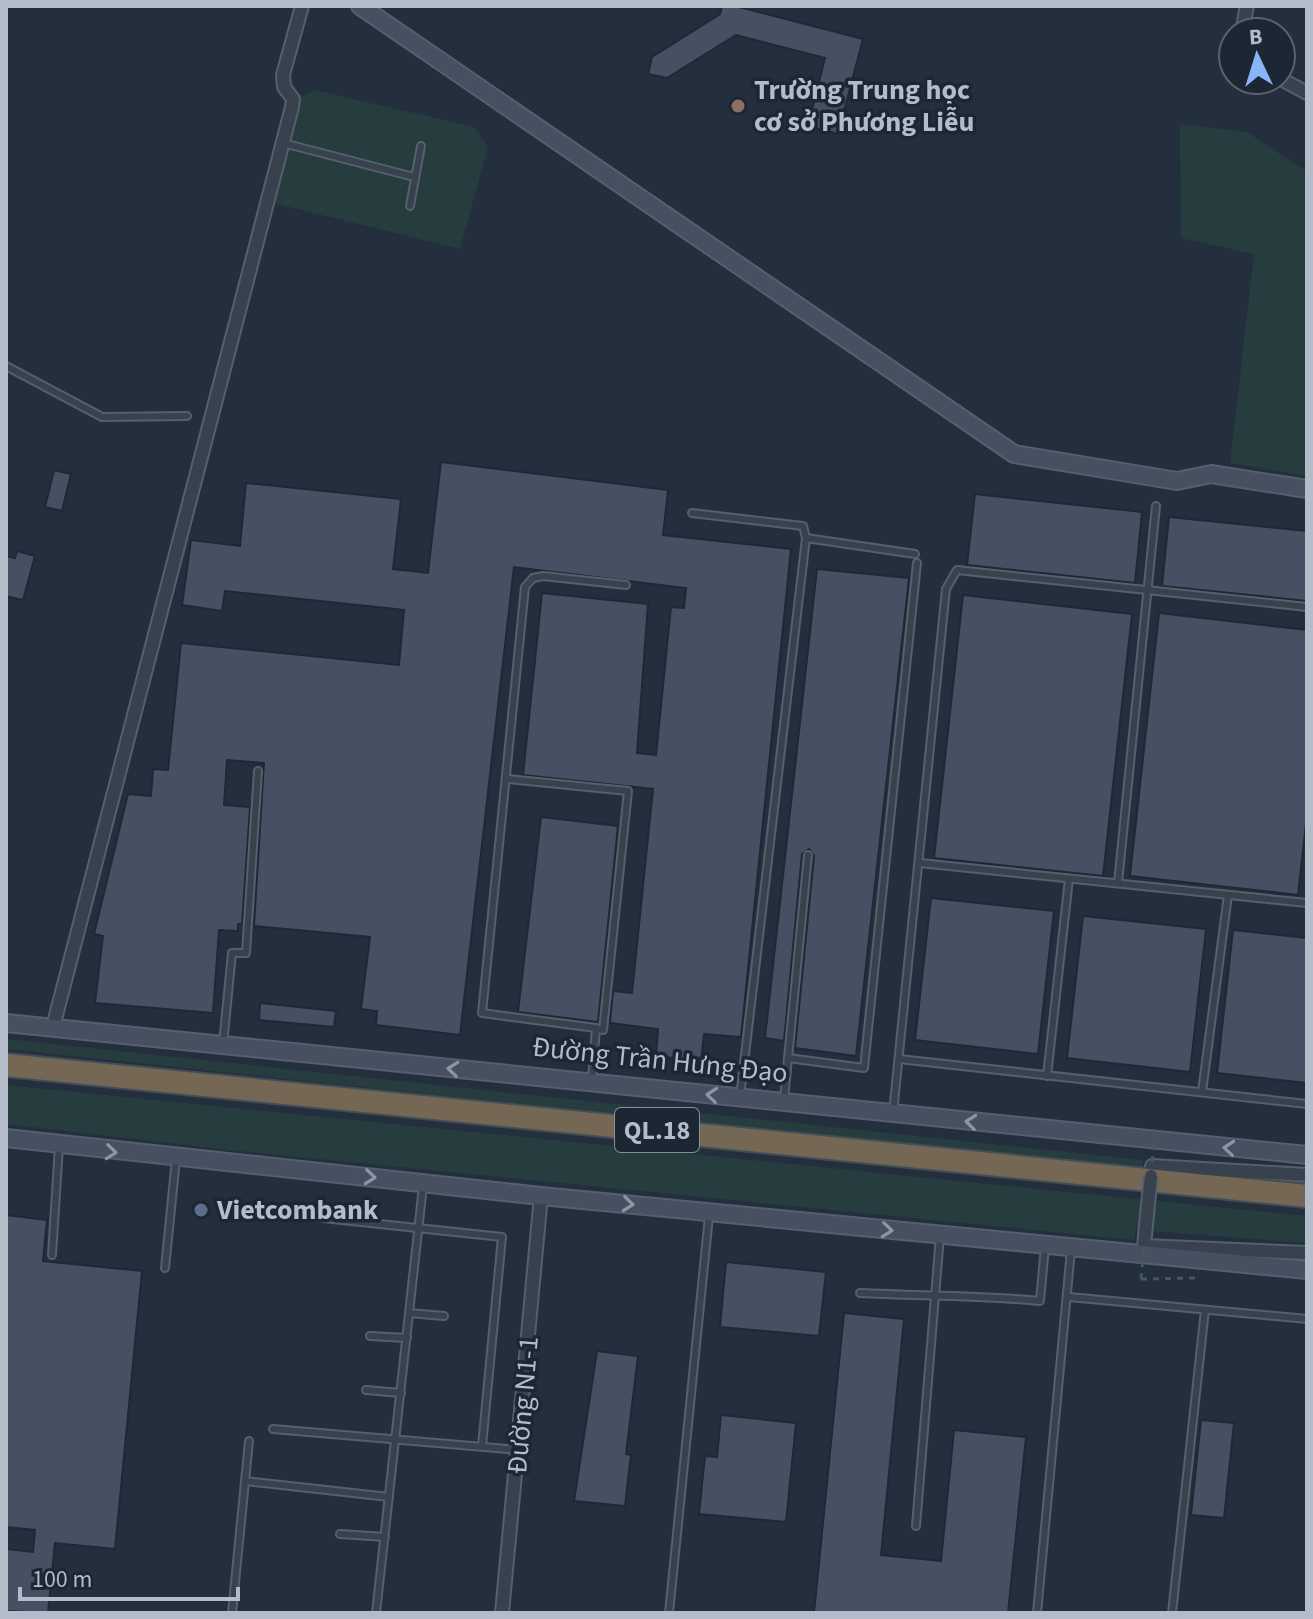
<svg xmlns="http://www.w3.org/2000/svg" width="1313" height="1619" font-family="'Source Sans 3',sans-serif">
<style>
.green{fill:#263c3f}
.building{fill:#455162;stroke:#1f2835;stroke-width:2}
.lines{fill:none;stroke-linecap:round;stroke-linejoin:round}
.lane-casing{stroke:#565f6c;stroke-width:10}
.street-casing{stroke:#565f6c;stroke-width:16}
.secondary-casing{stroke:#565f6c;stroke-width:20}
.highway-casing{stroke:#434c59;stroke-width:26}
.path{stroke:#44595c;stroke-width:3;stroke-dasharray:6 6;stroke-linecap:butt}
.lane{stroke:#38414e;stroke-width:6}
.street{stroke:#38414e;stroke-width:12}
.secondary{stroke:#465061;stroke-width:16}
.highway{stroke:#746855;stroke-width:22}
.street-bridge-casing{stroke:#565f6c;stroke-width:16;stroke-linecap:butt}
.path-bridge{stroke:#44595c;stroke-width:3;stroke-dasharray:6 6;stroke-linecap:butt}
.street-bridge{stroke:#38414e;stroke-width:12}
.oneway{stroke:#8e96a5}
.education-dot{fill:#8d6e63;stroke:#1d2633;stroke-width:3}
.service-dot{fill:#5c6f8a;stroke:#1d2633;stroke-width:3}
.labels{text-anchor:middle;dominant-baseline:central;stroke-width:7;stroke-linejoin:round;paint-order:stroke}
.shield{fill:#1d2633;stroke:#878f9c;stroke-width:2}
.shield-label{font-size:26px;font-weight:bold;fill:#b4bcc9}
.poi-label{font-size:28px;font-weight:bold;fill:#b4bcc9;stroke:#1d2633;text-anchor:start}
.street-label{font-size:28px;fill:#b4bcc9;stroke:#1d2633}
</style>
<rect width="100%" height="100%" fill="#242f3e"/>
<!-- green -->
<g class="green">
<polygon points="314,90 474,127 488,147 460,249 261,200 287,104"/>
<polygon points="1180,124 1247,132 1307,172 1307,476 1230,463 1254,254 1181,238"/>
<polygon points="6,1039 1143,1160 1142,1170 6,1049"/>
<polygon points="6,1085 1307,1216 1307,1243 1136,1230 1134,1240 229,1150 6,1124"/>
</g>
<!-- building -->
<g class="building">
<polygon points="722,6 735,6 863,39 838,134 808,126 825,58 736,35 667,78 648,74 652,57 720,14"/>
<polygon points="441,462 668,490 663,535 791,549 741,1037 704,1034 701,1061 656,1056 658,1029 610,1023 613,991 632,993 653,789 523,775 542,593 648,604 637,753 656,755 671,607 684,608 686,588 514,567 460,1035 376,1025 377,1011 361,1009 370,937 254,926 264,763 227,760 224,805 250,807 242,924 238,924 238,931 219,930 213,1013 95,1003 103,936 94,934 128,794 151,796 153,769 168,770 181,643 399,665 404,610 225,591 222,611 182,605 191,540 240,546 246,483 401,499 393,569 428,573"/>
<polygon points="54,470 71,474 62,511 45,507"/>
<polygon points="975,494 1142,512 1135,583 967,565"/>
<polygon points="1169,517 1307,531 1307,601 1162,586"/>
<polygon points="17,551 35,556 23,600 6,596 6,556 15,558"/>
<polygon points="817,569 909,578 856,1056 795,1048 814,856 809,849 802,854 784,1041 765,1038"/>
<polygon points="963,595 1132,614 1103,876 934,858"/>
<polygon points="1159,613 1307,630 1307,814 1298,895 1130,876"/>
<polygon points="541,817 618,826 598,1022 518,1012"/>
<polygon points="931,898 1054,911 1038,1054 915,1040"/>
<polygon points="1083,916 1206,929 1190,1072 1067,1058"/>
<polygon points="1233,930 1307,938 1307,1083 1217,1073"/>
<polygon points="260,1003 336,1011 334,1027 259,1020"/>
<polygon points="6,1215 47,1220 43,1261 142,1271 115,1549 55,1543 48,1613 6,1611 6,1549 33,1552 35,1530 6,1527"/>
<polygon points="726,1262 826,1272 819,1336 720,1327"/>
<polygon points="844,1313 904,1319 881,1555 941,1561 954,1430 1026,1437 1008,1613 814,1613"/>
<polygon points="597,1351 638,1356 626,1454 631,1455 625,1506 574,1501"/>
<polygon points="721,1415 796,1423 786,1522 699,1514 705,1456 717,1457"/>
<polygon points="1201,1420 1234,1423 1224,1518 1191,1515"/>
</g>
<g class="lines">
<!-- lane casing -->
<g class="lane-casing">
<g id="lane">
<polyline points="283,143 414,177"/>
<polyline points="410,206 421,146"/>
<polyline points="6,366 102,417 187,416"/>
<polyline points="692,513 803,526 806,538 915,554"/>
<polyline points="507,779 628,791 603,1030 596,1029"/>
<polyline points="920,863 1307,903"/>
<polyline points="1118,883 1156,506"/>
<polyline points="223,1044 232,953 246,953 258,771"/>
<polyline points="788,1058 864,1068 917,563"/>
<polyline points="899,1059 1307,1104"/>
<polyline points="1047,1076 1069,879"/>
<polyline points="592,1079 596,1028 482,1013 525,587 533,578 543,576 626,585"/>
<polyline points="1202,1092 1228,895"/>
<polyline points="740,1097 806,538"/>
<polyline points="784,1099 808,855"/>
<polyline points="893,1113 946,589 957,570 1307,607"/>
<polyline points="295,1215 502,1237 482,1446"/>
<polyline points="52,1255 59,1146"/>
<polyline points="165,1268 176,1159"/>
<path d="M860 1293C920 1296 979 1295 1040 1301L1045 1246"/>
<polyline points="1069,1297 1307,1319"/>
<polyline points="409,1313 444,1316"/>
<polyline points="370,1336 407,1338"/>
<polyline points="366,1390 401,1393"/>
<polyline points="273,1429 519,1450"/>
<polyline points="245,1481 389,1497"/>
<polyline points="916,1526 940,1236"/>
<polyline points="340,1534 385,1537"/>
<polyline points="232,1613 249,1441"/>
<polyline points="376,1613 423,1186"/>
<polyline points="669,1613 709,1216"/>
<polyline points="1037,1613 1071,1250"/>
<polyline points="1172,1613 1205,1310"/>
</g>
</g>
<!-- street casing -->
<g class="street-casing">
<g id="street">
<polyline points="1242,32 1247,6"/>
<polyline points="1281,79 1307,93"/>
<polyline points="53,1027 292,107 293,99 284,87 283,75 302,6"/>
<polyline points="1151,1176 1152,1166 1307,1175"/>
<polyline points="1148,1204 1144,1246 1307,1253"/>
<polyline points="502,1613 541,1196"/>
</g>
</g>
<!-- secondary casing -->
<g class="secondary-casing">
<g id="secondary">
<polyline points="360,6 1014,454 1177,481 1211,474 1307,489"/>
<polyline points="6,1023 1307,1155"/>
<polyline points="6,1138 541,1196 1307,1270"/>
</g>
</g>
<!-- highway casing -->
<g class="highway-casing">
<polyline id="highway" points="6,1065 1307,1196"/>
</g>
<!-- path -->
<polyline class="path" points="1141,1279 1195,1278"/>
<!-- lane -->
<use href="#lane" class="lane"/>
<!-- street -->
<use href="#street" class="street"/>
<!-- secondary -->
<use href="#secondary" class="secondary"/>
<!-- highway -->
<use href="#highway" class="highway"/>
<!-- street-bridge casing -->
<g class="street-bridge-casing">
<polyline id="street-bridge" points="1148,1204 1151,1176"/>
</g>
<!-- path-bridge -->
<g class="path-bridge">
<polyline points="1152,1162 1155,1132"/>
<polyline points="1141,1279 1144,1246"/>
</g>
<!-- street-bridge -->
<use href="#street-bridge" class="street-bridge"/>
</g>
<!-- one-way arrows -->
<defs><path id="oneway-chevron" d="M-2-3.5L2.5 0L-2 3.5" fill="none" stroke-width="1.6" stroke-linecap="round" stroke-linejoin="round" transform="scale(2)"/></defs>
<g class="oneway">
<use href="#oneway-chevron" transform="translate(453 1069) rotate(-174)"/>
<use href="#oneway-chevron" transform="translate(712 1095) rotate(-175)"/>
<use href="#oneway-chevron" transform="translate(971 1122) rotate(-174)"/>
<use href="#oneway-chevron" transform="translate(1229 1148) rotate(-175)"/>
<use href="#oneway-chevron" transform="translate(111 1152) rotate(6)"/>
<use href="#oneway-chevron" transform="translate(370 1177) rotate(6)"/>
<use href="#oneway-chevron" transform="translate(628 1204) rotate(6)"/>
<use href="#oneway-chevron" transform="translate(887 1230) rotate(6)"/>
</g>
<!-- markers -->
<circle class="education-dot" cx="738" cy="106" r="8"/>
<circle class="service-dot" cx="201" cy="1210" r="8"/>
<g class="labels">
<!-- shield labels -->
<rect class="shield" x="615" y="1108" width="84" height="44" rx="6"/>
<g class="shield-label">
<text x="657" y="1130">QL.18</text>
</g>
<!-- poi labels -->
<g class="poi-label">
<text x="754" y="90">Trường Trung học<tspan x="754" dy="32">cơ sở Phương Liễu</tspan></text>
<text x="217" y="1210">Vietcombank</text>
</g>
<!-- street labels -->
<g class="street-label">
<text transform="translate(660 1060) rotate(6)">Đường Trần Hưng Đạo</text>
<text transform="translate(523 1405) rotate(-85)">Đường N1-1</text>
</g>
</g>
<!-- border -->
<rect width="1313" height="1619" fill="none" stroke="#b4bcc9" stroke-width="16"/>
<!-- north arrow -->
<g transform="translate(1257 56) rotate(356)"><circle r="38" fill="#1d2633" stroke="#59626f" stroke-width="2"/>
<path d="M0-6L14 30L0 20L-14 30Z" fill="#8ab4f8"/>
<text y="-12" font-size="22" font-weight="bold" text-anchor="middle" fill="#b4bcc9">B</text>
</g>
<!-- scale -->
<path d="M20 1587v12h218v-12" fill="none" stroke="#b4bcc9" stroke-width="4"/>
<text x="32" y="1587" font-size="24" fill="#b4bcc9" stroke="#1d2633" stroke-width="6" paint-order="stroke">100 m</text>
</svg>
